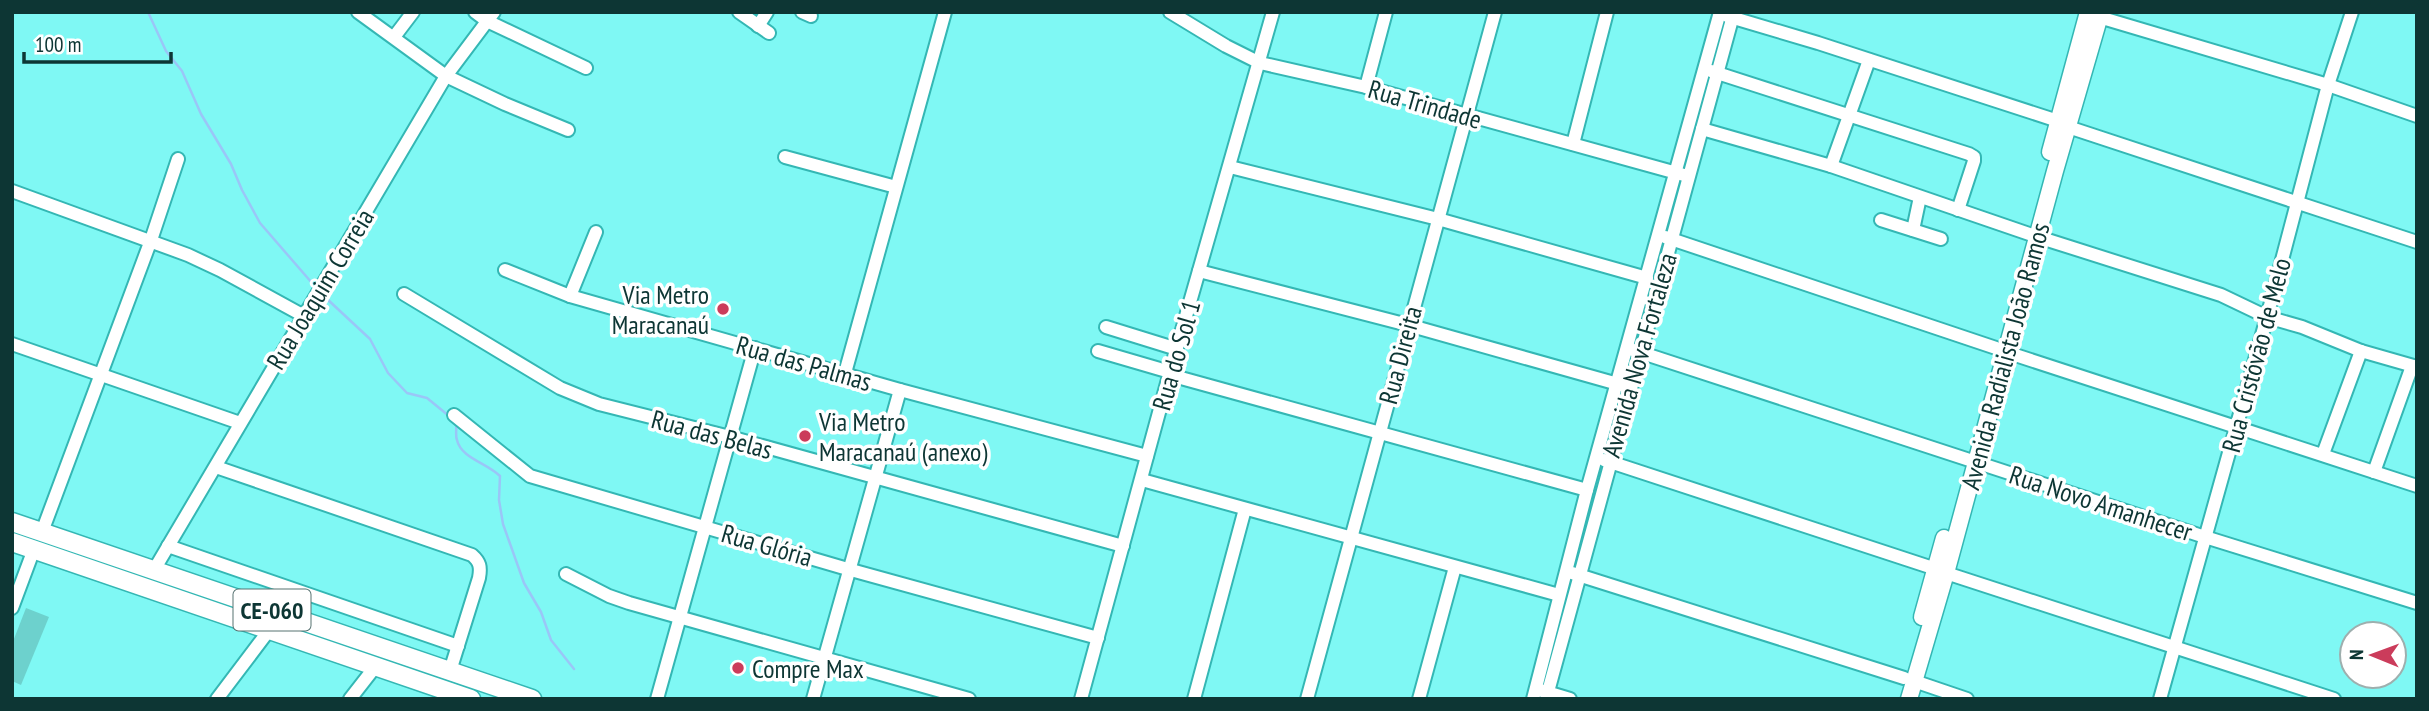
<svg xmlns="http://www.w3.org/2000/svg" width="2429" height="711" font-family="'PT Sans Narrow',sans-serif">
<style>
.green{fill:#6dd1cd}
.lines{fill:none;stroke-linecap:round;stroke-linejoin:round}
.stream{stroke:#9ac6f7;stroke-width:2.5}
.minor-casing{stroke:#34b7b4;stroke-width:16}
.major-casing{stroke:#34b7b4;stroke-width:19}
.highway-casing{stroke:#34b7b4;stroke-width:21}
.minor{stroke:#fff;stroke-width:12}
.major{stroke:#fff;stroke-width:16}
.highway{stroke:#fff;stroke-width:18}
.poi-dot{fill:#cb3c5b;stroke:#fff;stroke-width:2.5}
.labels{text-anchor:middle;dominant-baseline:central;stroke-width:7;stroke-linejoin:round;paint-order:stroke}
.shield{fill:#fff;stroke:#567271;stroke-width:2}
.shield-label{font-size:24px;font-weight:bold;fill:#0d3634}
.street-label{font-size:26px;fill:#0d3634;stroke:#fff}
.poi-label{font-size:26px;fill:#0d3634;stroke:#fff;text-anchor:start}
</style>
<rect width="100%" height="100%" fill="#7ff8f4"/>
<!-- green -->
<polygon class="green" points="26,608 49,617 21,685 12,681 12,644"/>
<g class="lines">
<!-- stream -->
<g class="stream">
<polyline points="148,12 166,51 182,71 201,114 231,164 242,190 260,223 312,283"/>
<polyline points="326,298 370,339 388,373 407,393 427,398 449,416"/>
<path d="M456 424C457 429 455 435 457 440 461 458 487 463 500 476L499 500 503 524 524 583 541 612 551 640 574 669"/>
</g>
<!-- minor casing -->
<g class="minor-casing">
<g id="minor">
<polyline points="358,12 446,76 505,104 568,130"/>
<polyline points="475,12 487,21 586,68"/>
<polyline points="739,12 769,33"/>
<polyline points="802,12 811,16"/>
<polyline points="1170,12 1226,46 1260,63 1366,87 1684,175"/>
<polyline points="1727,16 1818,43 2058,121"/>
<polyline points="2099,17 2328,85 2417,116"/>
<polyline points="758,26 767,12"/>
<polyline points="394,37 413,12"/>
<polyline points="1711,71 1969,154 1974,157 1974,161 1958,210"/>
<polyline points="1366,87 1386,12"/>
<polyline points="2068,127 2417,242"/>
<polyline points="1702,129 1831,166 2038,237 2221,295 2267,317 2302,327 2361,351 2417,367"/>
<polyline points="1573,144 1607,12"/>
<polyline points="785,157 896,187"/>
<polyline points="1831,166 1869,60"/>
<polyline points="1230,167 1438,219 1647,278"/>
<polyline points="12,191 188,255 220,270 304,316"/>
<polyline points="1881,220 1941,239"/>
<polyline points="1913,230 1920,197"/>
<polyline points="1665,237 1996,348"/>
<polyline points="505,270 570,296 900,390 1147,456"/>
<polyline points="1199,271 1408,325 1625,386"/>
<polyline points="404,294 560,388 599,404 730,437 1123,546"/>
<polyline points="570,296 596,232"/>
<polyline points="1106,327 1177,349"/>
<polyline points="12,344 240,423"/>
<polyline points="1627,348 2205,537 2417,603"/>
<polyline points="1098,351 1170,372"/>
<polyline points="2006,352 2417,486"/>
<polyline points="845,373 945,12"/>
<polyline points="1170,375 1587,490"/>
<polyline points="454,415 530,476 851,570 1098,638"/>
<polyline points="2323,454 2361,351"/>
<polyline points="1604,460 1936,569"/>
<path d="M216 467 472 555C480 562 481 567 479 578L450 671"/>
<polyline points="2374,472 2412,366"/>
<polyline points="1142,480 1559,595"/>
<polyline points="42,532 151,240 178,159"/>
<polyline points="168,546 458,646"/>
<polyline points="154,570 446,76 494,12"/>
<polyline points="1572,573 1904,678"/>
<polyline points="1946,573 2334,699"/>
<polyline points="566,574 609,596 629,603 969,699"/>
<polyline points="12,608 34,549"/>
<polyline points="1914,681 1967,699"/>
<polyline points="1540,690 1570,699"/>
<polyline points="217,699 270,629"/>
<polyline points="350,699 375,667"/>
<polyline points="657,699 755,348"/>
<polyline points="813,699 900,390"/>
<polyline points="1081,699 1170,372 1273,12"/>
<polyline points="1194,699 1245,509"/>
<polyline points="1307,699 1495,12"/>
<polyline points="1419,699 1455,567"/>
<polyline points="1533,699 1587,490 1720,12"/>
<polyline points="1546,699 1734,12"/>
<polyline points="2160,699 2267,317 2328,85 2352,12"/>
</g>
</g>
<!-- major casing -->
<g class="major-casing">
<g id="major">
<polyline points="2050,152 2088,12"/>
<polyline points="1922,617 1944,538"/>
<polyline points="1909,699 1946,573 2055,171 2101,12"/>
</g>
</g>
<!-- highway casing -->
<g class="highway-casing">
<g id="highway">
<polyline points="12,522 532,699"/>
<polyline points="12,542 471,699"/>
</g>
</g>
<!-- minor -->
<use href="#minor" class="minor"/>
<!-- major -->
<use href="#major" class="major"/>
<!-- highway -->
<use href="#highway" class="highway"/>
</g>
<!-- markers -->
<g class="poi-dot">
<circle cx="723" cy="309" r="7"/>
<circle cx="805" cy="436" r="7"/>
<circle cx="738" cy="668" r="7"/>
</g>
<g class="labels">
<!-- shield labels -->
<rect class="shield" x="233.5" y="589.5" width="77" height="41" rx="5"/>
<g class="shield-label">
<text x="272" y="610">CE-060</text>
</g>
<!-- street labels -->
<g class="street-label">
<text transform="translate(1425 104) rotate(16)">Rua Trindade</text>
<text transform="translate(320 289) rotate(-59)">Rua Joaquim Correia</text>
<text transform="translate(1176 355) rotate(-74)">Rua do Sol 1</text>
<text transform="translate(1400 355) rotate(-75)">Rua Direita</text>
<text transform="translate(1639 355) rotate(-74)">Avenida Nova Fortaleza</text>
<text transform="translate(2256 355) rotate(-75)">Rua Cristóvão de Melo</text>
<text transform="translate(2005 356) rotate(-75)">Avenida Radialista João Ramos</text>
<text transform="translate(804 363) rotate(16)">Rua das Palmas</text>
<text transform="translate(712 434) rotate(15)">Rua das Belas</text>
<text transform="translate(2101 503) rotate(18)">Rua Novo Amanhecer</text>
<text transform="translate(767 545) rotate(16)">Rua Glória</text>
</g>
<!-- poi labels -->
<g class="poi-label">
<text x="709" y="294" text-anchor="end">Via Metro<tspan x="709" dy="30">Maracanaú</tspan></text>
<text x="819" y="421">Via Metro<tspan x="819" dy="30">Maracanaú (anexo)</tspan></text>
<text x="752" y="668">Compre Max</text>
</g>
</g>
<!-- border -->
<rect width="2429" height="711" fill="none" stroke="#0d3634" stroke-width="28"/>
<!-- north arrow -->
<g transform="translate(2373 655) rotate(271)"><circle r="33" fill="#ffffff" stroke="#9eafae" stroke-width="2"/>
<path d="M0-5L12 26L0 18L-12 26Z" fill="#cb3c5b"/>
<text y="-10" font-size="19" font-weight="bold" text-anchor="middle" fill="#0d3634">N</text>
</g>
<!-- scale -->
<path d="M24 52v10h147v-10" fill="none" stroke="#0d3634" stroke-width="3.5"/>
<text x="35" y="52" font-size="21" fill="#0d3634" stroke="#ffffff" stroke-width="5" paint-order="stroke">100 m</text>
</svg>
